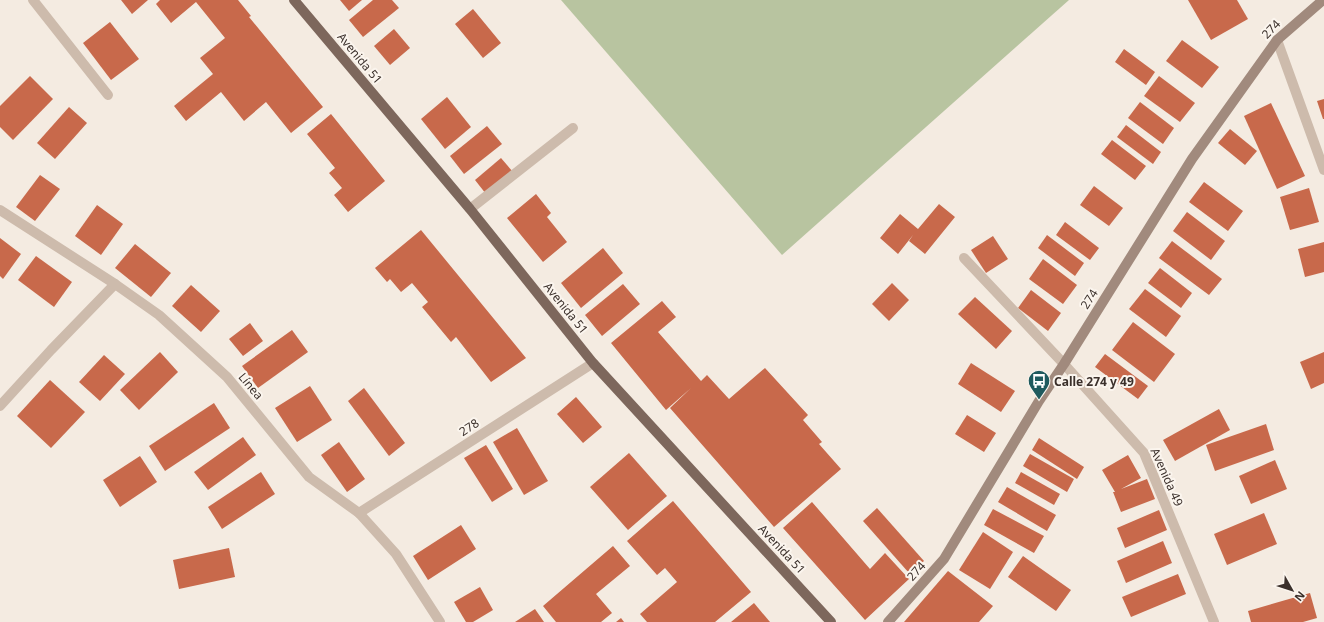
<svg xmlns="http://www.w3.org/2000/svg" width="1324" height="622" font-family="'Noto Sans',sans-serif">
<style>
.green{fill:#b8c4a0}
.building{fill:#c8694b}
.lines{fill:none;stroke-linecap:round;stroke-linejoin:round}
.lane{stroke:#cdbbac;stroke-width:10}
.street{stroke:#cdbbac;stroke-width:10}
.secondary{stroke:#a18a7d;stroke-width:10}
.primary{stroke:#7d675c;stroke-width:10}
.labels{text-anchor:middle;dominant-baseline:central;stroke-width:4;stroke-linejoin:round;paint-order:stroke}
.street-label{font-size:12px;fill:#3b302b;stroke:#fbf5ee}
.poi-label{font-size:12px;font-weight:bold;fill:#3b302b;stroke:#fbf5ee;text-anchor:start}
</style>
<rect width="100%" height="100%" fill="#f4ebe1"/>
<!-- green -->
<polygon class="green" points="561,0 1069,0 782,255"/>
<!-- building -->
<g class="building">
<polygon points="121,0 148,0 132,14"/>
<polygon points="160,0 238,0 251,16 249,17 323,107 291,133 266,102 244,121 221,92 186,121 174,106 213,74 200,58 225,38 196,2 171,23 156,4"/>
<polygon points="340,0 362,0 349,11"/>
<polygon points="373,0 392,0 399,8 363,37 349,20"/>
<polygon points="1188,0 1237,0 1248,19 1211,40"/>
<polygon points="473,9 501,43 483,58 455,24"/>
<polygon points="110,22 139,59 111,80 83,43"/>
<polygon points="394,29 410,48 390,65 374,46"/>
<polygon points="1182,40 1219,67 1202,88 1166,61"/>
<polygon points="1124,49 1155,72 1146,85 1115,62"/>
<polygon points="30,76 53,99 13,140 0,127 0,106"/>
<polygon points="1159,76 1195,103 1180,122 1144,96"/>
<polygon points="447,97 471,127 445,149 421,119"/>
<polygon points="1324,99 1324,119 1323,119 1317,101"/>
<polygon points="1140,102 1174,128 1163,144 1128,118"/>
<polygon points="1271,103 1305,176 1277,189 1244,116"/>
<polygon points="69,107 87,123 55,159 37,143"/>
<polygon points="331,114 385,181 348,212 334,195 342,188 329,173 335,168 307,134"/>
<polygon points="1126,125 1161,152 1153,164 1117,137"/>
<polygon points="487,126 502,144 464,174 450,156"/>
<polygon points="1230,129 1257,151 1245,165 1218,143"/>
<polygon points="1112,140 1146,166 1135,180 1101,154"/>
<polygon points="501,158 513,172 486,194 475,180"/>
<polygon points="40,175 60,189 35,221 16,207"/>
<polygon points="1204,182 1243,211 1228,231 1189,202"/>
<polygon points="1094,186 1123,208 1109,226 1080,205"/>
<polygon points="1309,188 1319,222 1290,230 1280,197"/>
<polygon points="536,194 551,213 547,217 567,242 543,262 507,218"/>
<polygon points="939,204 955,217 925,254 909,241 913,235 898,254 880,238 900,214 918,229"/>
<polygon points="97,205 123,224 101,255 75,236"/>
<polygon points="1187,212 1225,241 1211,260 1173,231"/>
<polygon points="1065,222 1099,248 1090,260 1056,235"/>
<polygon points="421,230 526,358 491,382 456,337 451,342 422,307 428,302 412,283 401,292 390,279 387,282 375,268"/>
<polygon points="1047,235 1084,263 1075,276 1038,248"/>
<polygon points="993,236 1008,259 986,273 971,250"/>
<polygon points="0,238 21,254 3,279 0,276"/>
<polygon points="1172,241 1222,279 1209,295 1159,258"/>
<polygon points="1324,242 1324,272 1305,277 1298,249"/>
<polygon points="135,244 171,273 151,297 115,268"/>
<polygon points="603,248 623,273 581,308 561,283"/>
<polygon points="36,256 72,282 54,307 18,280"/>
<polygon points="1043,259 1077,285 1063,304 1029,279"/>
<polygon points="1160,268 1192,293 1181,308 1148,283"/>
<polygon points="892,283 909,300 889,321 872,304"/>
<polygon points="623,284 640,304 602,336 585,315"/>
<polygon points="191,285 220,311 201,332 172,306"/>
<polygon points="1145,289 1181,316 1166,337 1129,309"/>
<polygon points="1031,290 1061,313 1048,331 1018,308"/>
<polygon points="975,297 1012,331 996,349 958,314"/>
<polygon points="662,301 676,317 658,332 701,381 707,375 729,399 765,368 808,415 803,420 822,442 819,444 841,469 774,527 670,408 691,388 666,410 611,343"/>
<polygon points="1133,322 1175,354 1154,382 1112,350"/>
<polygon points="250,323 263,341 243,356 229,339"/>
<polygon points="292,330 308,352 258,388 242,366"/>
<polygon points="160,352 178,372 139,410 120,390"/>
<polygon points="1324,352 1324,383 1311,389 1300,362"/>
<polygon points="1105,354 1148,386 1138,399 1095,367"/>
<polygon points="104,355 125,374 100,401 79,382"/>
<polygon points="971,363 1015,391 1001,412 958,384"/>
<polygon points="50,380 85,412 51,448 17,416"/>
<polygon points="310,386 332,420 297,442 275,408"/>
<polygon points="364,388 405,443 389,456 348,401"/>
<polygon points="576,397 602,427 583,443 557,414"/>
<polygon points="214,403 230,428 165,471 149,446"/>
<polygon points="1219,409 1230,430 1175,461 1163,440"/>
<polygon points="967,415 996,433 984,452 955,434"/>
<polygon points="1266,424 1274,450 1215,471 1206,445"/>
<polygon points="517,428 548,481 524,495 493,442"/>
<polygon points="243,437 256,455 208,490 194,472"/>
<polygon points="1039,438 1084,467 1077,479 1032,450"/>
<polygon points="339,442 365,479 347,492 321,455"/>
<polygon points="486,445 513,489 492,502 464,458"/>
<polygon points="629,453 667,496 628,530 590,487"/>
<polygon points="1030,454 1074,479 1067,492 1023,466"/>
<polygon points="1128,455 1141,478 1121,489 1147,479 1155,499 1121,512 1113,492 1115,492 1102,470"/>
<polygon points="140,456 157,482 120,507 103,480"/>
<polygon points="1275,460 1287,489 1251,504 1239,476"/>
<polygon points="261,472 275,494 222,529 208,507"/>
<polygon points="1021,472 1060,494 1054,505 1015,483"/>
<polygon points="1007,487 1056,515 1047,531 998,502"/>
<polygon points="673,501 751,592 715,622 647,622 640,614 677,582 665,568 657,575 627,541"/>
<polygon points="812,502 870,569 885,553 909,579 865,620 783,528"/>
<polygon points="877,508 924,561 909,573 863,521"/>
<polygon points="993,509 1044,536 1034,553 984,525"/>
<polygon points="1159,510 1167,530 1125,548 1117,528"/>
<polygon points="1264,513 1277,544 1227,565 1214,534"/>
<polygon points="461,525 476,549 428,580 413,556"/>
<polygon points="983,532 1013,552 990,589 959,570"/>
<polygon points="1163,541 1172,563 1126,583 1117,561"/>
<polygon points="613,546 630,566 596,594 612,613 601,622 556,622 543,606"/>
<polygon points="229,548 235,577 179,589 173,560"/>
<polygon points="1023,556 1071,590 1056,611 1008,577"/>
<polygon points="948,571 993,606 979,622 904,622"/>
<polygon points="1178,574 1186,594 1131,617 1122,597"/>
<polygon points="480,587 493,610 473,622 466,622 454,602"/>
<polygon points="1310,593 1317,618 1303,622 1251,622 1248,611"/>
<polygon points="754,603 770,622 731,622"/>
<polygon points="535,609 544,622 515,622"/>
<polygon points="621,618 624,622 616,622"/>
</g>
<g class="lines">
<!-- lane -->
<g class="lane">
<polyline points="33,0 108,95"/>
<polyline points="470,209 573,128"/>
<polyline points="964,258 1064,364"/>
<polyline points="0,406 51,350 115,284"/>
</g>
<!-- street -->
<g class="street">
<polyline points="1277,40 1324,170"/>
<polyline points="0,210 115,284 159,315 227,377 309,477 359,513 396,554 440,622"/>
<polyline points="1064,364 1144,453 1214,622"/>
<polyline points="359,513 593,363"/>
</g>
<!-- secondary -->
<polyline class="secondary" points="888,622 944,559 1039,401 1064,364 1192,159 1277,40 1323,0"/>
<!-- primary -->
<polyline class="primary" points="294,0 470,209 593,363 831,622"/>
</g>
<!-- icons -->
<defs>
<g id="bus-pin" transform="scale(1.15)"><path d="M0 17L-7.5 6A9.5 9.5 0 1 1 7.5 6Z" fill="#1f5a5e" stroke="#fbf5ee"/><path d="M-5-6H5V4H4V6H2V4H-2V6H-4V4H-5ZM-3.5-4V0h7V-4ZM-3.5 1.2v1.5H-2V1.2ZM2 1.2v1.5H3.5V1.2Z" fill="#fff"/></g>
</defs>
<g fill-rule="evenodd">
<use href="#bus-pin" x="1039" y="381"/>
</g>
<g class="labels">
<!-- street labels -->
<g class="street-label">
<text transform="translate(1271 29) rotate(-46)">274</text>
<text transform="translate(360 58) rotate(50)">Avenida 51</text>
<text transform="translate(1089 299) rotate(-58)">274</text>
<text transform="translate(566 308) rotate(51)">Avenida 51</text>
<text transform="translate(251 386) rotate(50)">Línea</text>
<text transform="translate(469 427) rotate(-33)">278</text>
<text transform="translate(1167 477) rotate(66)">Avenida 49</text>
<text transform="translate(782 549) rotate(47)">Avenida 51</text>
<text transform="translate(916 571) rotate(-48)">274</text>
</g>
<!-- poi labels -->
<g class="poi-label">
<text x="1054" y="381">Calle 274 y 49</text>
</g>
</g>
<!-- north arrow -->
<g transform="translate(1292 590) rotate(129)" stroke="#fbf5ee" stroke-width="3" paint-order="stroke">
<path d="M0-3L7 15L0 10L-7 15Z" fill="#3b302b"/>
<text y="-6" font-size="11" font-weight="bold" text-anchor="middle" fill="#3b302b">N</text>
</g>
</svg>
